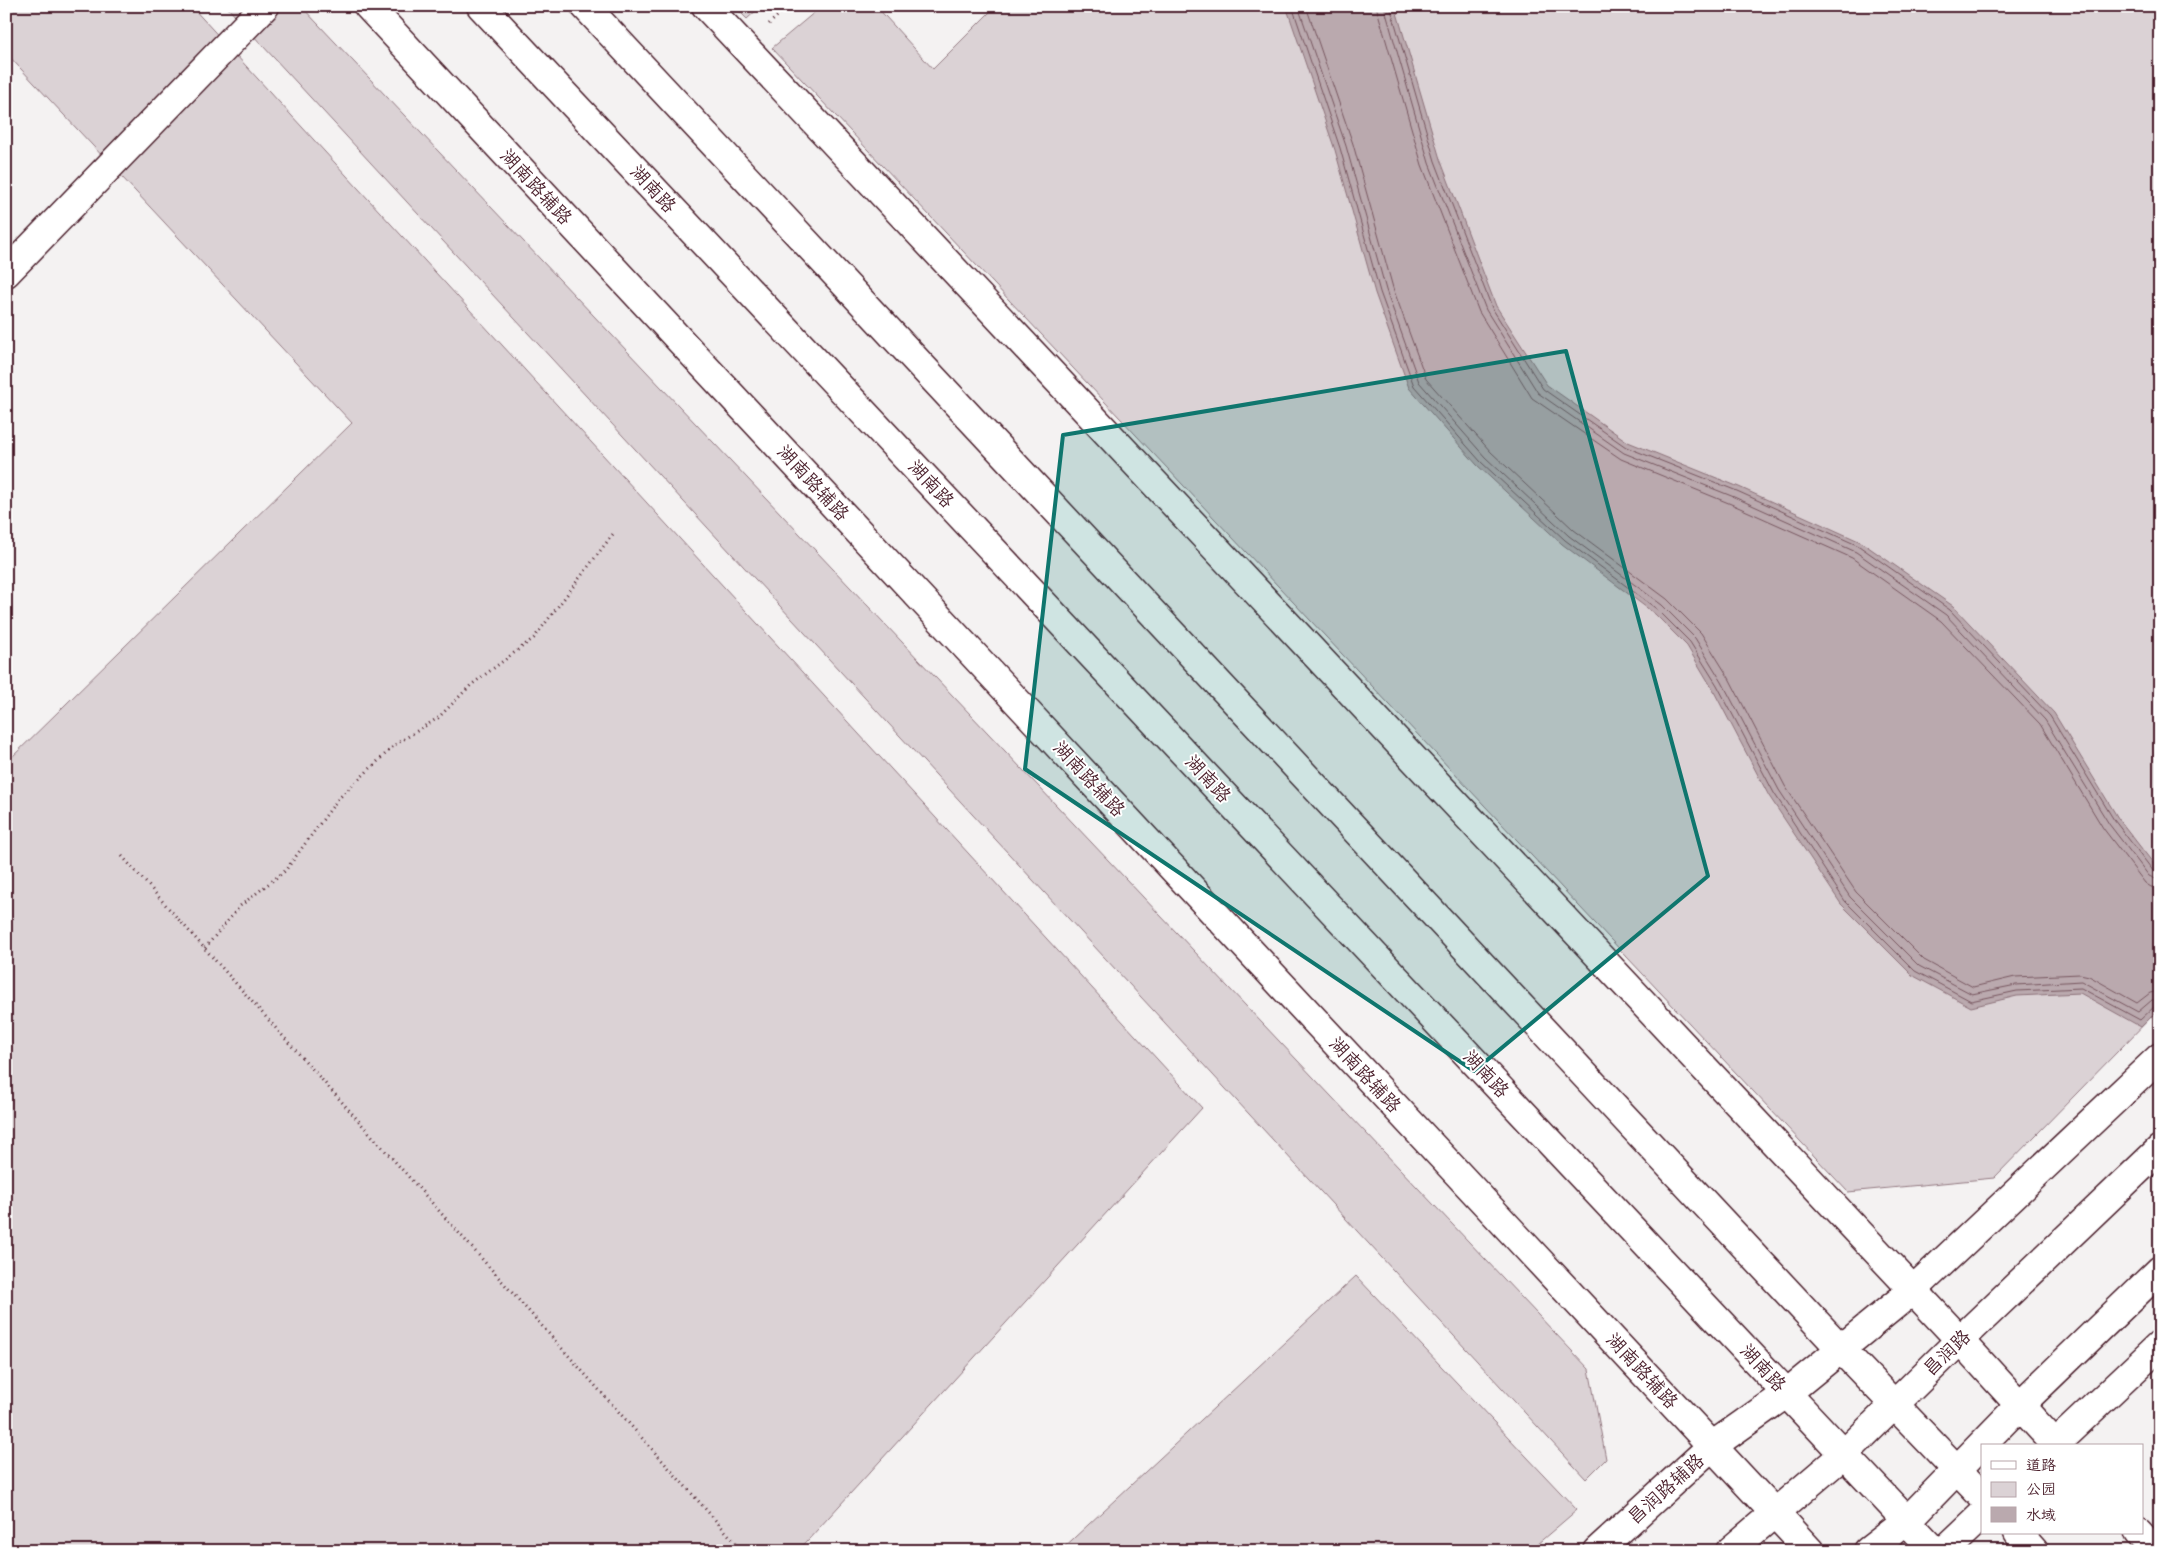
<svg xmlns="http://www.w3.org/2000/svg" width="2166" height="1557" font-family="'Comic Neue','LXGW WenKai TC',sans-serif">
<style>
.green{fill:#dbd2d5;stroke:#927880}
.water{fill:#baa9ae;stroke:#8d727a}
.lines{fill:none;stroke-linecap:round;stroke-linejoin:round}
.shore{stroke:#77565f;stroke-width:1}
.street-casing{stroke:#4a1f2b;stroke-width:31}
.secondary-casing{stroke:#4a1f2b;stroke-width:31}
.primary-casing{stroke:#4a1f2b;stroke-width:31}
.path{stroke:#4a1f2b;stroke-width:3;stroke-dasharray:1 4;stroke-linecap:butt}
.street{stroke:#fff;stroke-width:28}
.secondary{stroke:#fff;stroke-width:28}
.primary{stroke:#fff;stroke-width:28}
.marked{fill:#0f766e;fill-opacity:0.2;stroke:#0f766e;stroke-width:4;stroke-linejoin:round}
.labels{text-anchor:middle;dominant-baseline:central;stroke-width:4;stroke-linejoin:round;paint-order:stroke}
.street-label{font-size:19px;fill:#4a1f2b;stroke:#fff}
</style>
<rect width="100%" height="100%" fill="#f4f2f2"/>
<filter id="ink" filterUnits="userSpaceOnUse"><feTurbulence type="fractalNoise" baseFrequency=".02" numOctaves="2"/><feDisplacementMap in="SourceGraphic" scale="10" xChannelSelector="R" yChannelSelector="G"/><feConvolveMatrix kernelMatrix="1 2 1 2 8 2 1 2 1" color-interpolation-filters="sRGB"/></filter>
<g filter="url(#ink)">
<!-- green -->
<g class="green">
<polygon points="6,6 191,6 1202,1108 798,1551 6,1551 6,763 352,423 6,53"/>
<polygon points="226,6 301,6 1589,1369 1606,1459 1586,1479"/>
<polygon points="734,6 761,6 747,19"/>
<polygon points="822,6 876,6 933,69 996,6 2160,6 2160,1008 1994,1178 1848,1192 772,48"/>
<polygon points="1356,1276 1577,1510 1529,1551 1060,1551"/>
</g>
<!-- water -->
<polygon class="water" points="1286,6 1395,6 1440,159 1496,306 1547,385 1628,442 1739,487 1861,542 1953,606 2054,713 2118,818 2160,872 2160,1008 2141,1027 2080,993 2017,996 1971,1007 1912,975 1841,904 1769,796 1712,688 1687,646 1655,614 1562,544 1477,465 1409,388 1375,293 1335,150"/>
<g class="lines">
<!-- shore -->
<g class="shore">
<polyline points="1292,6 1340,148 1380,292 1414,386 1481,462 1565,540 1658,610 1690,642 1717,685 1774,793 1845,901 1915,971 1971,1001 2017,991 2081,988 2140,1020 2155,1006 2160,1005"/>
<polyline points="1298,6 1346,146 1386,290 1419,382 1485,457 1569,536 1662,605 1695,638 1722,682 1779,790 1850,897 1919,966 1972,994 2016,985 2081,981 2138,1012 2152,1000 2160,998"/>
<polyline points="1306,6 1353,144 1393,288 1426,379 1491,452 1574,530 1667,599 1701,633 1729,678 1785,786 1856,892 1924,960 1973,987 2015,977 2080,974 2089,976 2137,1003 2150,993 2160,991"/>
<polyline points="1376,6 1422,165 1479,312 1532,398 1621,459 1731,504 1852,558 1941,621 2040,724 2103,828 2145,883 2151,887 2160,888"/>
<polyline points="1384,6 1429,163 1486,310 1538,393 1624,453 1734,497 1856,552 1946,615 2045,720 2109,824 2149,876 2160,881"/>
<polyline points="1390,6 1435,161 1492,308 1543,389 1626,447 1737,491 1859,546 1950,610 2050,716 2114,820 2154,872 2160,874"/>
</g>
<!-- street casing -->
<g class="street-casing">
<g id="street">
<polyline points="6,273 265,6"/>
<polyline points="1712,1446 1787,1393 1913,1290 2160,1057"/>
<polyline points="2053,1446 2160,1345"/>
<polyline points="1944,1551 1982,1515"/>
</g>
</g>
<!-- secondary casing -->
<g class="secondary-casing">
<g id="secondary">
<polyline points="368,6 1810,1551"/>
<polyline points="706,6 1960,1340 2057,1446"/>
<polyline points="2139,1533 2155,1551"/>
<polyline points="1597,1551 1712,1446"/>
</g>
</g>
<!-- primary casing -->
<g class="primary-casing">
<g id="primary">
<polyline points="481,6 1935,1551"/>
<polyline points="585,6 1840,1348 1982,1496"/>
<polyline points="2018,1533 2034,1551"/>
<polyline points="1730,1551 1844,1454 1960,1340 2160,1149"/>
<polyline points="1868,1551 1907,1521 2019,1406 2160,1270"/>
</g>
</g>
<!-- path -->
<g class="path">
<polyline points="769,24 788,6"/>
<polyline points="122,856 743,1551"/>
<polyline points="205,948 240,906 285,871 338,799 396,744 438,718 471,685 534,638 613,534"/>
</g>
<!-- street -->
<use href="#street" class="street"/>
<!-- secondary -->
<use href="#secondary" class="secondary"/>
<!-- primary -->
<use href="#primary" class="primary"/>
</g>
</g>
<!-- marked area -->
<path class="marked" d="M1566 351 1708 876 1474 1071 1025 769 1063 435Z"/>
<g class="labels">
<!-- street labels -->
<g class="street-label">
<text transform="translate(536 187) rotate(47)">湖南路辅路</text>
<text transform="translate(653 189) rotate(47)">湖南路</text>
<text transform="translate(813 483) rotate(47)">湖南路辅路</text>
<text transform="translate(931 484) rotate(47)">湖南路</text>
<text transform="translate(1089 779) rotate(47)">湖南路辅路</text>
<text transform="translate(1208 779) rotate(47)">湖南路</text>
<text transform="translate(1486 1074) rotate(47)">湖南路</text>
<text transform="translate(1365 1075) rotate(47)">湖南路辅路</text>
<text transform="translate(1947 1353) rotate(-44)">昌润路</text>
<text transform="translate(1763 1368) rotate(47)">湖南路</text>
<text transform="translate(1642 1371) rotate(47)">湖南路辅路</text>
<text transform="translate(1666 1489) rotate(-42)">昌润路辅路</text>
</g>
</g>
<!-- margin -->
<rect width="2166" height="1557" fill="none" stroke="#fff" stroke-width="25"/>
<rect x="12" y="12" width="2141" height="1532" fill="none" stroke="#4a1f2b" stroke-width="2" filter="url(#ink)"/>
<!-- legend -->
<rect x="1981" y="1444" width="162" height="90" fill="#ffffff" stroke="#b7a5aa"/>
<rect x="1991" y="1461" width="25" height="8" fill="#ffffff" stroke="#b7a5aa"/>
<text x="2026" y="1470" font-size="15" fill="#4a1f2b">道路</text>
<rect x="1991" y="1482" width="25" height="15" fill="#dbd2d5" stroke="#b7a5aa"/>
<text x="2026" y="1494" font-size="15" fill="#4a1f2b">公园</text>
<rect x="1991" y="1507" width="25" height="15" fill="#baa9ae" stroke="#b7a5aa"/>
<text x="2026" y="1520" font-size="15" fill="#4a1f2b">水域</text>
</svg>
